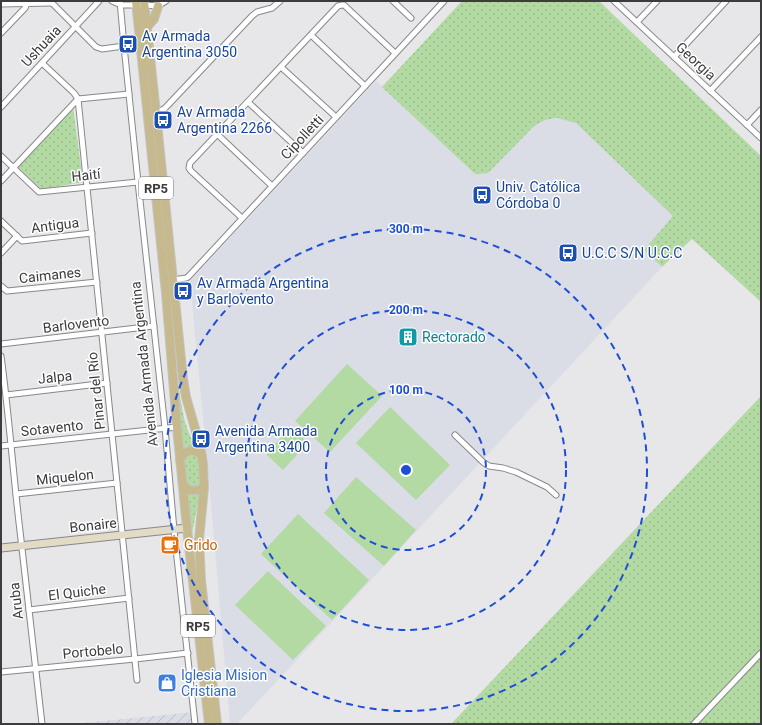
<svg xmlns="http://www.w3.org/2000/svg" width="762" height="725" font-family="Roboto,sans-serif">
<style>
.built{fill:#dadce6}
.industrial{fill:url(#industrial-furrows)}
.grass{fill:url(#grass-dots)}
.pitch{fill:#b2daa2}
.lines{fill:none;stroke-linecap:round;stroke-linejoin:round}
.street-casing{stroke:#87888b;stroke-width:7}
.secondary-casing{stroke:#87888b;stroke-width:9}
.primary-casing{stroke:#c4c4c5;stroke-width:10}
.street{stroke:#fff;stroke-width:5}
.secondary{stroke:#e2dcc6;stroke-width:7}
.primary{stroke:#c6b98e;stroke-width:8}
.ring{fill:none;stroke:#1d4ed8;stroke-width:2;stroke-dasharray:7 5}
.labels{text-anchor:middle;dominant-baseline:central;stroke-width:3;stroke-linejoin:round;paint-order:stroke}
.shield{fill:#fff;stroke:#767678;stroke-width:1}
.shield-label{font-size:13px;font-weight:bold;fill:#3c3c3e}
.transit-label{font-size:14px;fill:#164399;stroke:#fff;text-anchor:start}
.street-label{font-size:14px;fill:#3c3c3e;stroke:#fff}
.culture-label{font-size:14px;fill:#0d838f;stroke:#fff;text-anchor:start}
.food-label{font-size:14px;fill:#c56008;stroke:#fff;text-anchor:start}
.shop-label{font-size:14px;fill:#366cbe;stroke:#fff;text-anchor:start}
.centre{fill:#1d4ed8;stroke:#fff;stroke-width:2}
.ring-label{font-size:12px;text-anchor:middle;font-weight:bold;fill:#1d4ed8;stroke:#fff;stroke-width:3;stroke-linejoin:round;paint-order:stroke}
</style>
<defs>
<pattern id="industrial-furrows" width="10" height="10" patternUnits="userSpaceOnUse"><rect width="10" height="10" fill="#dadce6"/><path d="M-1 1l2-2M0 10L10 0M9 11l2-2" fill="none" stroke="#bcbec6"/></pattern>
<pattern id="grass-dots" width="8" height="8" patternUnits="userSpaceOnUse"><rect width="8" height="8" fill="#b2daa2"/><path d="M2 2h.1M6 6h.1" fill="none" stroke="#9abc8d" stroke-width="1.8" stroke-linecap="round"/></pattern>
</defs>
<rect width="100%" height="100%" fill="#e7e7ea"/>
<!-- built -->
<polygon class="built" points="376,81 475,174 534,126 545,120 561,118 576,123 674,216 644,250 662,267 237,724 230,724 210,491 190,281"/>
<!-- industrial -->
<polygon class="industrial" points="194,712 195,724 73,724"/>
<!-- grass -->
<g class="grass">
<polygon points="462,1 599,1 761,156 761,302 692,239 662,267 644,250 673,216 576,123 557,118 545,120 534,126 488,173 475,174 382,87"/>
<polygon points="73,107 83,182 43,189 39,187 16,165"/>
<path d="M173 332C176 362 178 392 185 422 188 431 192 440 195 448L184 451 175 369Z"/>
<polygon points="761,396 761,724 451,724"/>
<path d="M193 453 197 456C199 464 202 482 198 488L188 486 184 459 187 454Z"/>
<polygon points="187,493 200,493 192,534"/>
</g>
<!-- pitch -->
<g class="pitch">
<polygon points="347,364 382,396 330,452 295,421"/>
<polygon points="390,407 450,465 416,500 356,443"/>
<polygon points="291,427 308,443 283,470 266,454"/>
<polygon points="356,477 416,530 384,566 324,513"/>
<polygon points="298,514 369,580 332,620 261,554"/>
<polygon points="268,571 326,626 293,660 235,605"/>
</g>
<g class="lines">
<!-- street casing -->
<g class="street-casing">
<g id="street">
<polyline points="52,1 52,3 96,47 102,49 124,46"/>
<polyline points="112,1 121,5 144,5 158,6"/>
<polyline points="120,1 124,46 138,182 165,428 174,530 195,724"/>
<polyline points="393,1 411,18"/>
<polyline points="614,1 761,138"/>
<polyline points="1,4 52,3"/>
<polyline points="158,6 166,1"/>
<polyline points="637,22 657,1"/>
<polyline points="1,33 25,8 27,3"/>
<polyline points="311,35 365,86"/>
<polyline points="674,57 726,1"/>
<polyline points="42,63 74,93 78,99 137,680"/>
<polyline points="281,67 336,117"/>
<polyline points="710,91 761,37"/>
<polyline points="78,99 129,94"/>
<polyline points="248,102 303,153"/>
<polyline points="1,107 99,1"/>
<polyline points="156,113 164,109 168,105 252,16 257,12 272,8 280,1"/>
<polyline points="747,125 761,110"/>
<polyline points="217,134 272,186"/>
<polyline points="1,156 39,192 138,182"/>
<polyline points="1,181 78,99"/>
<polyline points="242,218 191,171 189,168 190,163 338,6 342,5 344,5 395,53"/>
<polyline points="1,221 22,241 92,233"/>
<polyline points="1,253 17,236"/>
<polyline points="173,280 186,278 188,277 444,1"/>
<polyline points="1,286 7,291 97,282"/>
<polyline points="1,344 154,326"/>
<path d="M1 356C9 414 13 473 20 531 27 595 35 660 42 724"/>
<polyline points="6,395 107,383"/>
<polyline points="455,435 484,463 489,466 503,468 516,472 547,487 556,495"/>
<polyline points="1,446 177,427"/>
<polyline points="16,494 117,483"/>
<polyline points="29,610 129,598"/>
<polyline points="1,672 135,659 188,653"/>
<polyline points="694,724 761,653"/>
</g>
</g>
<!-- secondary casing -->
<g class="secondary-casing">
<polyline id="secondary" points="1,548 187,528"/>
</g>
<!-- primary casing -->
<g class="primary-casing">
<g id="primary">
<polyline points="136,1 166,293 177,427 187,528 209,724"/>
<polyline points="144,1 156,113 183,379 186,397 200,446 203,464 204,488 199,539 201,580 217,724"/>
<polyline points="147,27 154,19 158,6"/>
<path d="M180 460C185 450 194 447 202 456"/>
<path d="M183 483C187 493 196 491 204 488"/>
</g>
</g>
<!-- street -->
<use href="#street" class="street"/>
<!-- secondary -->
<use href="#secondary" class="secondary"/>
<!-- primary -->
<use href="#primary" class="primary"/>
</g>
<!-- distance rings -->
<g class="ring">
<circle cx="406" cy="470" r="80"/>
<circle cx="406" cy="470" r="160"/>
<circle cx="406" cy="470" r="241"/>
</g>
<!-- icons -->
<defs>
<g id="bus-square" transform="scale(1)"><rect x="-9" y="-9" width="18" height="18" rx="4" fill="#1a4fb4" stroke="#fff"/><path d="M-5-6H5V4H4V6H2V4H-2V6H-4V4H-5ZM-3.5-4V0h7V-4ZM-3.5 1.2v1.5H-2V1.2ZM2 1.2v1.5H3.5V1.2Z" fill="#fff"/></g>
<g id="building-square" transform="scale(1)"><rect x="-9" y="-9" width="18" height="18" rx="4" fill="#0f9aa8" stroke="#fff"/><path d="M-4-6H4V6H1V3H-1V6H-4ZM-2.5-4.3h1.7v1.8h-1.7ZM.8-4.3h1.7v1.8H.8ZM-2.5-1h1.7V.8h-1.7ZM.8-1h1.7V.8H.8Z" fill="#fff"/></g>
<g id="cafe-square" transform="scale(1)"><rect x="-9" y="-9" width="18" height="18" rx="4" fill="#e8710a" stroke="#fff"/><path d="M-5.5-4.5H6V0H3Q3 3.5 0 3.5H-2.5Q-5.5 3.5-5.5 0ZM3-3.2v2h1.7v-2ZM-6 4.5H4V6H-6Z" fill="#fff"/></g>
<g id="shop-square" transform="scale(1)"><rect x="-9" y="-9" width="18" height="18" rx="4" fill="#3f7fe0" stroke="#fff"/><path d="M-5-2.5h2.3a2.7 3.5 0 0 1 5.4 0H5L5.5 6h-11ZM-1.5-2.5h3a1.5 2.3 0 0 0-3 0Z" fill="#fff"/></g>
</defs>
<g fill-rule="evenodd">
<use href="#bus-square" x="128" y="44"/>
<use href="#bus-square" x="163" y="120"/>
<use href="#bus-square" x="482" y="195"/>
<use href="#bus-square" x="568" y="253"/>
<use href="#bus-square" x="183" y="291"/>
<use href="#building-square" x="408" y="337"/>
<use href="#bus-square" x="201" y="439"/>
<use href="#cafe-square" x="170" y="545"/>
<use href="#shop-square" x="167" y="683"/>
</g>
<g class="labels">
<!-- shield labels -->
<g class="shield">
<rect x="139" y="177" width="34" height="22" rx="3"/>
<rect x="181" y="615" width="34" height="22" rx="3"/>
</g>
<g class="shield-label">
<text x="156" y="188">RP5</text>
<text x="198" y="626">RP5</text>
</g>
<!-- transit labels -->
<g class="transit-label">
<text x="142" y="36">Av Armada<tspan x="142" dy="16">Argentina 3050</tspan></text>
<text x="177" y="112">Av Armada<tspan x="177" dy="16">Argentina 2266</tspan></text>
<text x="496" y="187">Univ. Católica<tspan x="496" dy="16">Córdoba 0</tspan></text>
<text x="582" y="253">U.C.C S/N U.C.C</text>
<text x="197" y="283">Av Armada Argentina<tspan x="197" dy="16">y Barlovento</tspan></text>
<text x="215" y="431">Avenida Armada<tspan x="215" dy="16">Argentina 3400</tspan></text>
</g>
<!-- street labels -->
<g class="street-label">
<text transform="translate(41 46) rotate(-47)">Ushuaia</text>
<text transform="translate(696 61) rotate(43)">Georgia</text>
<text transform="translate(302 137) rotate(-47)">Cipolletti</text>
<text transform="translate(86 175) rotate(-6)">Haití</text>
<text transform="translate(55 225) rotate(-7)">Antigua</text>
<text transform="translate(50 275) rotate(-6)">Caimanes</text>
<text transform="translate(76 324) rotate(-7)">Barlovento</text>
<text transform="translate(144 364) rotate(-96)">Avenida Armada Argentina</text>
<text transform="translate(55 377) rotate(-6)">Jalpa</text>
<text transform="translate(96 391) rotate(-96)">Pinar del Río</text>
<text transform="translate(52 428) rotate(-6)">Sotavento</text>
<text transform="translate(65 477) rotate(-6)">Miquelon</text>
<text transform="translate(93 525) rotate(-6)">Bonaire</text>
<text transform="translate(77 592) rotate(-7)">El Quiche</text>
<text transform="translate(16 601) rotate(-97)">Aruba</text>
<text transform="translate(93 651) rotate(-5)">Portobelo</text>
</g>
<!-- culture labels -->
<g class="culture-label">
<text x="422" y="337">Rectorado</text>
</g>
<!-- food labels -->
<g class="food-label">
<text x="184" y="545">Grido</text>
</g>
<!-- shop labels -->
<g class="shop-label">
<text x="181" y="675">Iglesia Mision<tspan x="181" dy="16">Cristiana</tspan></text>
</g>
</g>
<circle cx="406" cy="470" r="6" class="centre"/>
<g class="ring-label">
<text x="406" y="233">300 m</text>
<text x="406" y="314">200 m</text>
<text x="406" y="394">100 m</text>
</g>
<!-- border -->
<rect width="762" height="725" fill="none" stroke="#3c3c3e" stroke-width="4"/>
</svg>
